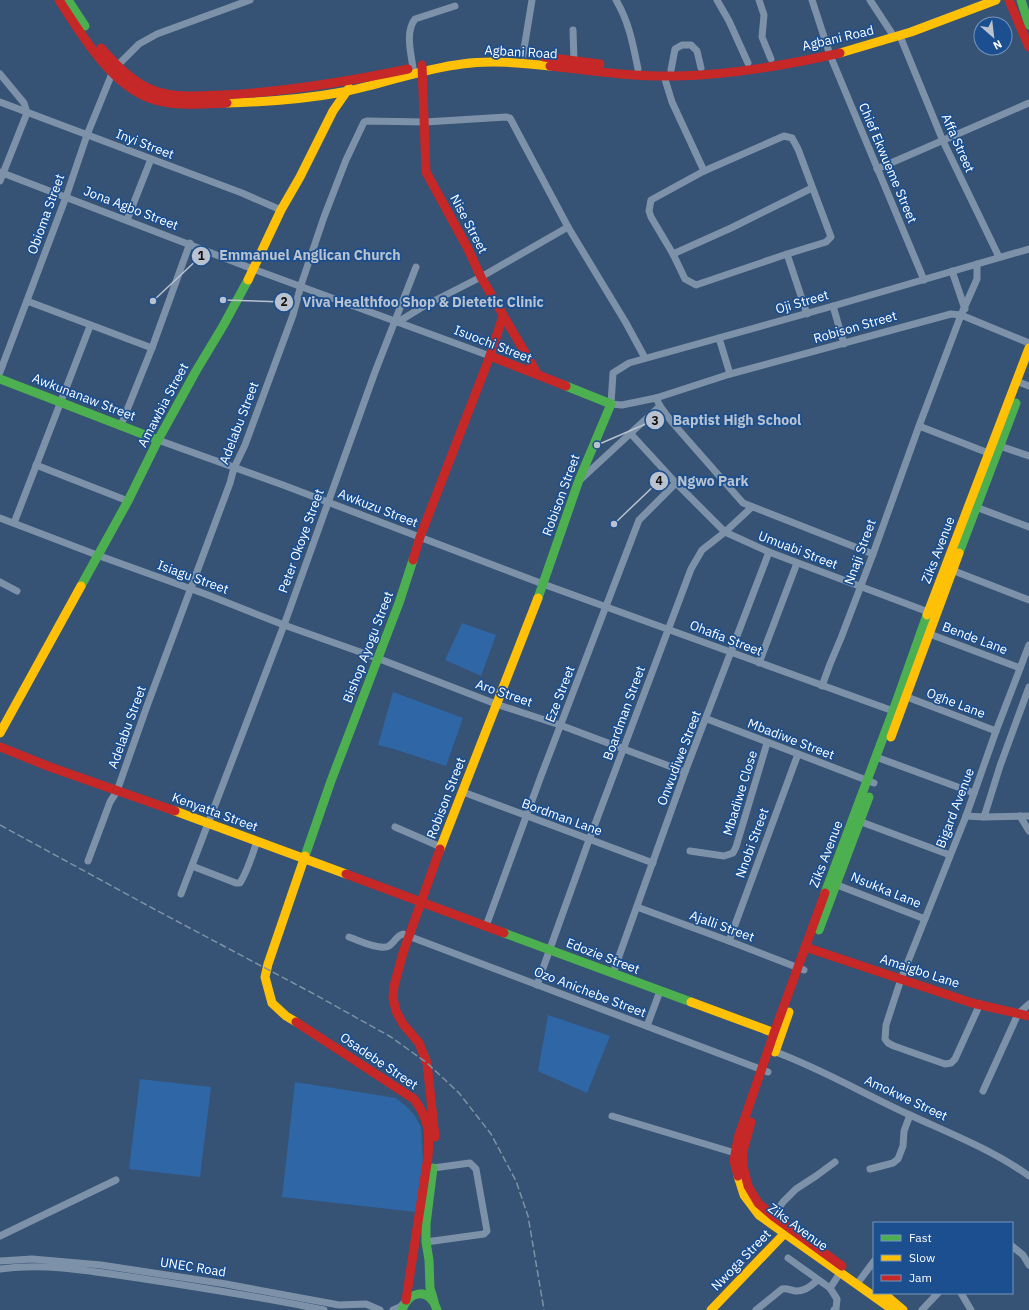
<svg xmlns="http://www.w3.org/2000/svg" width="1029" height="1310" font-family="'IBM Plex Sans',sans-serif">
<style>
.green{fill:#2f66a5}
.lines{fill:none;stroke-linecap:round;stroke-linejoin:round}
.street{stroke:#7d92a8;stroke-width:7}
.fast{stroke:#4caf50;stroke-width:9}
.slow{stroke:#ffc107;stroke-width:9}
.jam{stroke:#c62828;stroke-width:9}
.rail{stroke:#7e92a7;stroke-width:1.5;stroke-dasharray:7 3;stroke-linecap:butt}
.labels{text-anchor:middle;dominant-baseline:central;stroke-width:3.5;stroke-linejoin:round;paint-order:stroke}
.street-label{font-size:13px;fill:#fff;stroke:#1b4f8f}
.leader{fill:none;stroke:#b9c2ce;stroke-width:1.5}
.callout-dot{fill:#b9c2ce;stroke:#1b4f8f;stroke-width:1.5}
.mark-label{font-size:12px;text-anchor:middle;font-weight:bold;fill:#111}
.callout-label{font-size:14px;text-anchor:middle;font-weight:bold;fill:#b9c2ce;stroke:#1b4f8f;stroke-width:3.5;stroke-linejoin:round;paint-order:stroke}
</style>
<rect width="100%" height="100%" fill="#365274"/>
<!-- green -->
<g class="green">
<polygon points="462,623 496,635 481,676 445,660"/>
<polygon points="393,692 463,718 446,766 394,749 378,745"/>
<polygon points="548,1015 610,1036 587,1093 538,1071"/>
<polygon points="140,1079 211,1087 200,1177 129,1169"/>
<polygon points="295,1082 396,1098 409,1109 415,1116 421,1127 423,1162 416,1212 282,1197"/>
</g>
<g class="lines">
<!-- street -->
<g class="street">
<path d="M616 0C629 22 633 44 638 69"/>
<polyline points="717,0 729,21 748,63"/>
<polyline points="759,0 764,15 762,37 771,59"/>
<polyline points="812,0 830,55 924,280"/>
<polyline points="870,0 891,32"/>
<polyline points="573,30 574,61"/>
<polyline points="900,36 943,141 999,257"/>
<polyline points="523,55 532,0"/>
<path d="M413 68C411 53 405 32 415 19L455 6"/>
<polyline points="671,70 675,49 682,45 691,45 697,51 701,68"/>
<polyline points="0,74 24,103 27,113 0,181"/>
<polyline points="664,76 672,102 704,171"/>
<polyline points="0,102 242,193 281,210"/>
<polygon points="784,136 792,138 798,149 831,237 826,242 787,254 696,285 685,279 673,254 651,217 649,211 651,200 704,171"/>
<polyline points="877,169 1029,103"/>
<polyline points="0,172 253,269 490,356"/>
<polyline points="127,220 151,159"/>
<polyline points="1029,249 833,306 629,363 613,373 611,404 622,405 656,398 730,374 951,314 961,315 1029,343"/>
<polyline points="673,254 731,228 812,188"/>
<polyline points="787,254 807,314"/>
<polyline points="952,271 965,309"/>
<polyline points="27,301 152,348"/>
<polyline points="833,306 844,344"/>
<polyline points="398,322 424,306 481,277 568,227"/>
<polyline points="719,338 730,374"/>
<polyline points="0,372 66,197 87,135 113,71 118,65 139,44 157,34 250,0"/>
<polyline points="1016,381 1029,386"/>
<polyline points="656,398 660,406 671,421 743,503 873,554"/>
<polyline points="121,425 152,348 190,243"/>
<polyline points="919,426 991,454"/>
<polyline points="631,434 676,483 725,532 769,552 931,613"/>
<polyline points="158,440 283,485 543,584 896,712"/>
<polyline points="997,445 1029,456"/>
<polyline points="36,465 128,501"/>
<polyline points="580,480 660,406"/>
<polyline points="973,506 1029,527"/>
<polyline points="0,518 97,555 208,595 284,625 377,658 496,704 560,725 685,772"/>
<polyline points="14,523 90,326"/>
<polyline points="949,569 1029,600"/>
<polyline points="0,582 17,591"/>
<polyline points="927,633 1020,668"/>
<polyline points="759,663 797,563"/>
<polyline points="822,686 830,664 841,638 873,554 919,426 961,315 977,279 977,264"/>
<polyline points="907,697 996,731"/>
<polyline points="707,719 874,783"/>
<polyline points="876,757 974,793"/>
<polyline points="463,792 653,863"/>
<polyline points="966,816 984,817 1000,766 1029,687"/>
<polyline points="1020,816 1029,831"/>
<polyline points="984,817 1029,816"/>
<polyline points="856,820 950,855"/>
<polyline points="395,827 441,847"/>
<polyline points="690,851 724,856 733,853 736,847 767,743"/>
<polyline points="88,861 110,802 117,791 147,706 230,483 234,468 245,445 293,315 301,285 324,217 346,160 364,122 367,121 425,122 506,117 510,118 568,227 626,323 645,358"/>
<path d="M192 866 236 883H240C248 870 252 856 257 841"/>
<polyline points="832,883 925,919"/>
<polyline points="181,894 284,625 375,372 416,267"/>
<polyline points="637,907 729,941 804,970"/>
<polyline points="486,926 541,776 639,520 676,483"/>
<path d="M349 937C358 940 380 951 389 946 395 942 396 936 403 934L768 1072"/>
<polyline points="729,941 798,754"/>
<polyline points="613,973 685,772 769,552"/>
<polyline points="537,985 589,840 691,569 702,550 725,532 752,507"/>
<polyline points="980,1004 955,1059 951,1063 945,1064 894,1046 888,1043 885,1039 886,1025 901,979 966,816 996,731 1029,645"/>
<polyline points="647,1026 660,991"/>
<path d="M773 1051C820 1068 864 1094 910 1115 951 1134 993 1150 1029 1176"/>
<polyline points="983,1091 1018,1014 1029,1004"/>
<polyline points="612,1116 735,1153"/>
<polyline points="870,1169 893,1163 898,1159 903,1146 904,1131 910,1115"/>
<polyline points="773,1216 783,1202 796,1189 816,1176 835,1162"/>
<polyline points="0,1236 116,1180"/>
<polyline points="426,1242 484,1234 487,1231 476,1169 470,1163 433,1168"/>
<polyline points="1012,1246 1023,1255 1029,1265"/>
<polyline points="788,1258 830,1288 837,1299 836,1309 834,1310"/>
<polyline points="0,1261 32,1259 101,1265 226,1284 339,1305 366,1304 380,1310"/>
<path d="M0 1269C50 1262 101 1273 151 1280 209 1289 267 1298 324 1310"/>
<polyline points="857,1284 874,1261"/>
<polyline points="830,1288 840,1273"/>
<polyline points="961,1293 971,1310"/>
<polyline points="393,1310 400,1307 405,1302"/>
<path d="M756 1310 782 1289C787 1288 790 1290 795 1291 805 1292 811 1285 818 1280"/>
<polyline points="922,1310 938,1293"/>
</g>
<!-- fast -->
<g class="fast">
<polyline points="68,0 85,26"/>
<polyline points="1021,0 1029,25"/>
<polyline points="0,379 158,440"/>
<polyline points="959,553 1016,403"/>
<polyline points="81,586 128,501 158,440 196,371 223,326 248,280"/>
<polyline points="538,598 579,480 611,404 566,386"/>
<polyline points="305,856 331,781 399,603 413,560"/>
<polyline points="825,893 893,711 927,615"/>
<polyline points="819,930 869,797"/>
<polyline points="504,933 691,1002"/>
<polyline points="433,1168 426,1224 426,1242 429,1260 430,1288 434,1301"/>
<path d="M402 1310C410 1289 430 1288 437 1310"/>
</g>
<!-- slow -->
<g class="slow">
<polyline points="840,53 911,32 996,0"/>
<path d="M227 103C266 102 305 99 343 92 383 84 421 69 462 64 491 60 521 63 550 66"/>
<polyline points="248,280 281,210 300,177 333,111 349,88"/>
<polyline points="927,615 1029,348"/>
<polyline points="0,733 81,586"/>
<polyline points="891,737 959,553"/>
<polyline points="175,811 346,874"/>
<polyline points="440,849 538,598"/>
<polyline points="691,1002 780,1035"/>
<polyline points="296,1022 286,1016 272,1003 265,977 268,964 305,856"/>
<polyline points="775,1052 789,1012"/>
<polyline points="738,1176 744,1195 759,1215 893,1310"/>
<polyline points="883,1293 903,1310"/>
<polyline points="711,1310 784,1234 788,1228"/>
</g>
<!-- jam -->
<g class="jam">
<path d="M59 0C81 34 110 83 149 98 173 107 202 104 227 103"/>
<polyline points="1009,0 1029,47"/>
<path d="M101 48C116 65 133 83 155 91 176 98 200 96 222 95 285 92 346 82 408 69"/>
<polyline points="544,57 600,64"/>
<polyline points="422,65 426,172 467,247 481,277 538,375"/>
<path d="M550 66C592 71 634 77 677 76 731 75 787 65 840 53"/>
<polyline points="490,356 566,386"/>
<polyline points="413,560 420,537 490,356 503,316"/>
<polyline points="0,747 50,767 175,811"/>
<polyline points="346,874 504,933"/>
<polyline points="805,947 972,1003 1029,1016"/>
<path d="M296 1022 414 1099C429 1119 430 1133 428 1157L406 1300"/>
<polyline points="751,1122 743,1151 743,1166 748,1186 758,1203 773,1216 842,1266"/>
<polyline points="435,1137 427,1063 419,1043 403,1024 396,1011 393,998 394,986 403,953 440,849"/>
<polyline points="738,1176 734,1161 738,1138 774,1033 825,893"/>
</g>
<!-- rail -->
<polyline class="rail" points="0,825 154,909 314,994 391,1037 427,1063 459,1093 491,1134 516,1181 528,1216 544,1310"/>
</g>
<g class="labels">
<!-- street labels -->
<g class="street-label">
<text transform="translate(838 38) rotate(-13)">Agbani Road</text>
<text transform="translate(521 52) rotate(3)">Agbani Road</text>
<text transform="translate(958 143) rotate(66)">Affa Street</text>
<text transform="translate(145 144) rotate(21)">Inyi Street</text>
<text transform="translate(888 163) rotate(67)">Chief Ekwueme Street</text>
<text transform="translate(131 208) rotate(21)">Jona Agbo Street</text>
<text transform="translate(46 214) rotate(-70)">Obioma Street</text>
<text transform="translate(469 224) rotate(62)">Nise Street</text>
<text transform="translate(802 302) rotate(-16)">Oji Street</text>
<text transform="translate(855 327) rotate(-16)">Robison Street</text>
<text transform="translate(493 344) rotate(21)">Isuochi Street</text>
<text transform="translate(84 397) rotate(21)">Awkunanaw Street</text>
<text transform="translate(163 405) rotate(-62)">Amawbia Street</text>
<text transform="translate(239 423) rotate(-69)">Adelabu Street</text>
<text transform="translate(561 495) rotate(-70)">Robison Street</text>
<text transform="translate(378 508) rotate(21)">Awkuzu Street</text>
<text transform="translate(301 541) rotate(-70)">Peter Okoye Street</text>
<text transform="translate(798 550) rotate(21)">Umuabi Street</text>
<text transform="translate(938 550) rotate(-69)">Ziks Avenue</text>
<text transform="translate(860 552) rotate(-70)">Nnaji Street</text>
<text transform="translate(193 577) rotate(20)">Isiagu Street</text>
<text transform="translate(726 638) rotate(21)">Ohafia Street</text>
<text transform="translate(975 638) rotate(21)">Bende Lane</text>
<text transform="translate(368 647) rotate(-69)">Bishop Ayogu Street</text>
<text transform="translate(504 693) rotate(19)">Aro Street</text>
<text transform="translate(560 694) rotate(-69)">Eze Street</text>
<text transform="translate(956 703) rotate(21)">Oghe Lane</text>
<text transform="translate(624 713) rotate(-70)">Boardman Street</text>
<text transform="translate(127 727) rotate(-70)">Adelabu Street</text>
<text transform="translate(791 739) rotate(21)">Mbadiwe Street</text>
<text transform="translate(679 758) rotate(-69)">Onwudiwe Street</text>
<text transform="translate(740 793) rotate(-73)">Mbadiwe Close</text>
<text transform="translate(446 798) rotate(-69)">Robison Street</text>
<text transform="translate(955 808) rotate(-69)">Bigard Avenue</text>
<text transform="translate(215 812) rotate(20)">Kenyatta Street</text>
<text transform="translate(562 817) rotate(20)">Bordman Lane</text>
<text transform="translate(752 843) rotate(-70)">Nnobi Street</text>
<text transform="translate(826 854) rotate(-69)">Ziks Avenue</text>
<text transform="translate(886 890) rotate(22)">Nsukka Lane</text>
<text transform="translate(722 926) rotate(20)">Ajalli Street</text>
<text transform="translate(603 956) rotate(21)">Edozie Street</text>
<text transform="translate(920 971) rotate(18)">Amaigbo Lane</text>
<text transform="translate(590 992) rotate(21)">Ozo Anichebe Street</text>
<text transform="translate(379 1061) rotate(34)">Osadebe Street</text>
<text transform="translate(906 1098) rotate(25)">Amokwe Street</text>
<text transform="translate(798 1227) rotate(36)">Ziks Avenue</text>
<text transform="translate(741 1260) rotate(-46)">Nwoga Street</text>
<text transform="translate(193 1267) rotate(9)">UNEC Road</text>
</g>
</g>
<!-- callouts -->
<path class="leader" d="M153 301L201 256M223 300L284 302M597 445L655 420M614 524L659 481"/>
<g class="callout-dot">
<circle cx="153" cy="301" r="4"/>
<circle cx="223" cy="300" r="4"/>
<circle cx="597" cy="445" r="4"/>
<circle cx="614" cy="524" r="4"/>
<circle cx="201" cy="256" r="10"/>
<circle cx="284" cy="302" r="10"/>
<circle cx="655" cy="420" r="10"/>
<circle cx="659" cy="481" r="10"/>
</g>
<g class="mark-label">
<text x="201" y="260">1</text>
<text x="284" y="306">2</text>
<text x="655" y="425">3</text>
<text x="659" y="485">4</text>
</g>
<g class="callout-label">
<text x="310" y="260">Emmanuel Anglican Church</text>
<text x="423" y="307">Viva Healthfoo Shop &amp; Dietetic Clinic</text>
<text x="737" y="425">Baptist High School</text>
<text x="713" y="486">Ngwo Park</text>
</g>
<!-- legend -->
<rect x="873" y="1222" width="140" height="72" fill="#1b4f8f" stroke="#7695bc"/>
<rect x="881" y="1235" width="20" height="6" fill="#4caf50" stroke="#7695bc"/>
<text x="909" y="1242" font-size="12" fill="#ffffff">Fast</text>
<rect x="881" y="1255" width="20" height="6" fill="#ffc107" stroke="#7695bc"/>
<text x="909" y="1262" font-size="12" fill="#ffffff">Slow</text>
<rect x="881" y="1275" width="20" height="6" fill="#c62828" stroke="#7695bc"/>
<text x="909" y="1282" font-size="12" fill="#ffffff">Jam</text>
<!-- north arrow -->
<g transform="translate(993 36) rotate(152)"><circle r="19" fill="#1b4f8f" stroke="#7695bc"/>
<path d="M0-3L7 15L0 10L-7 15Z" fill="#b9c2ce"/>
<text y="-6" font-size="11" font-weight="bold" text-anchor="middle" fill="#ffffff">N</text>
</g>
</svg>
